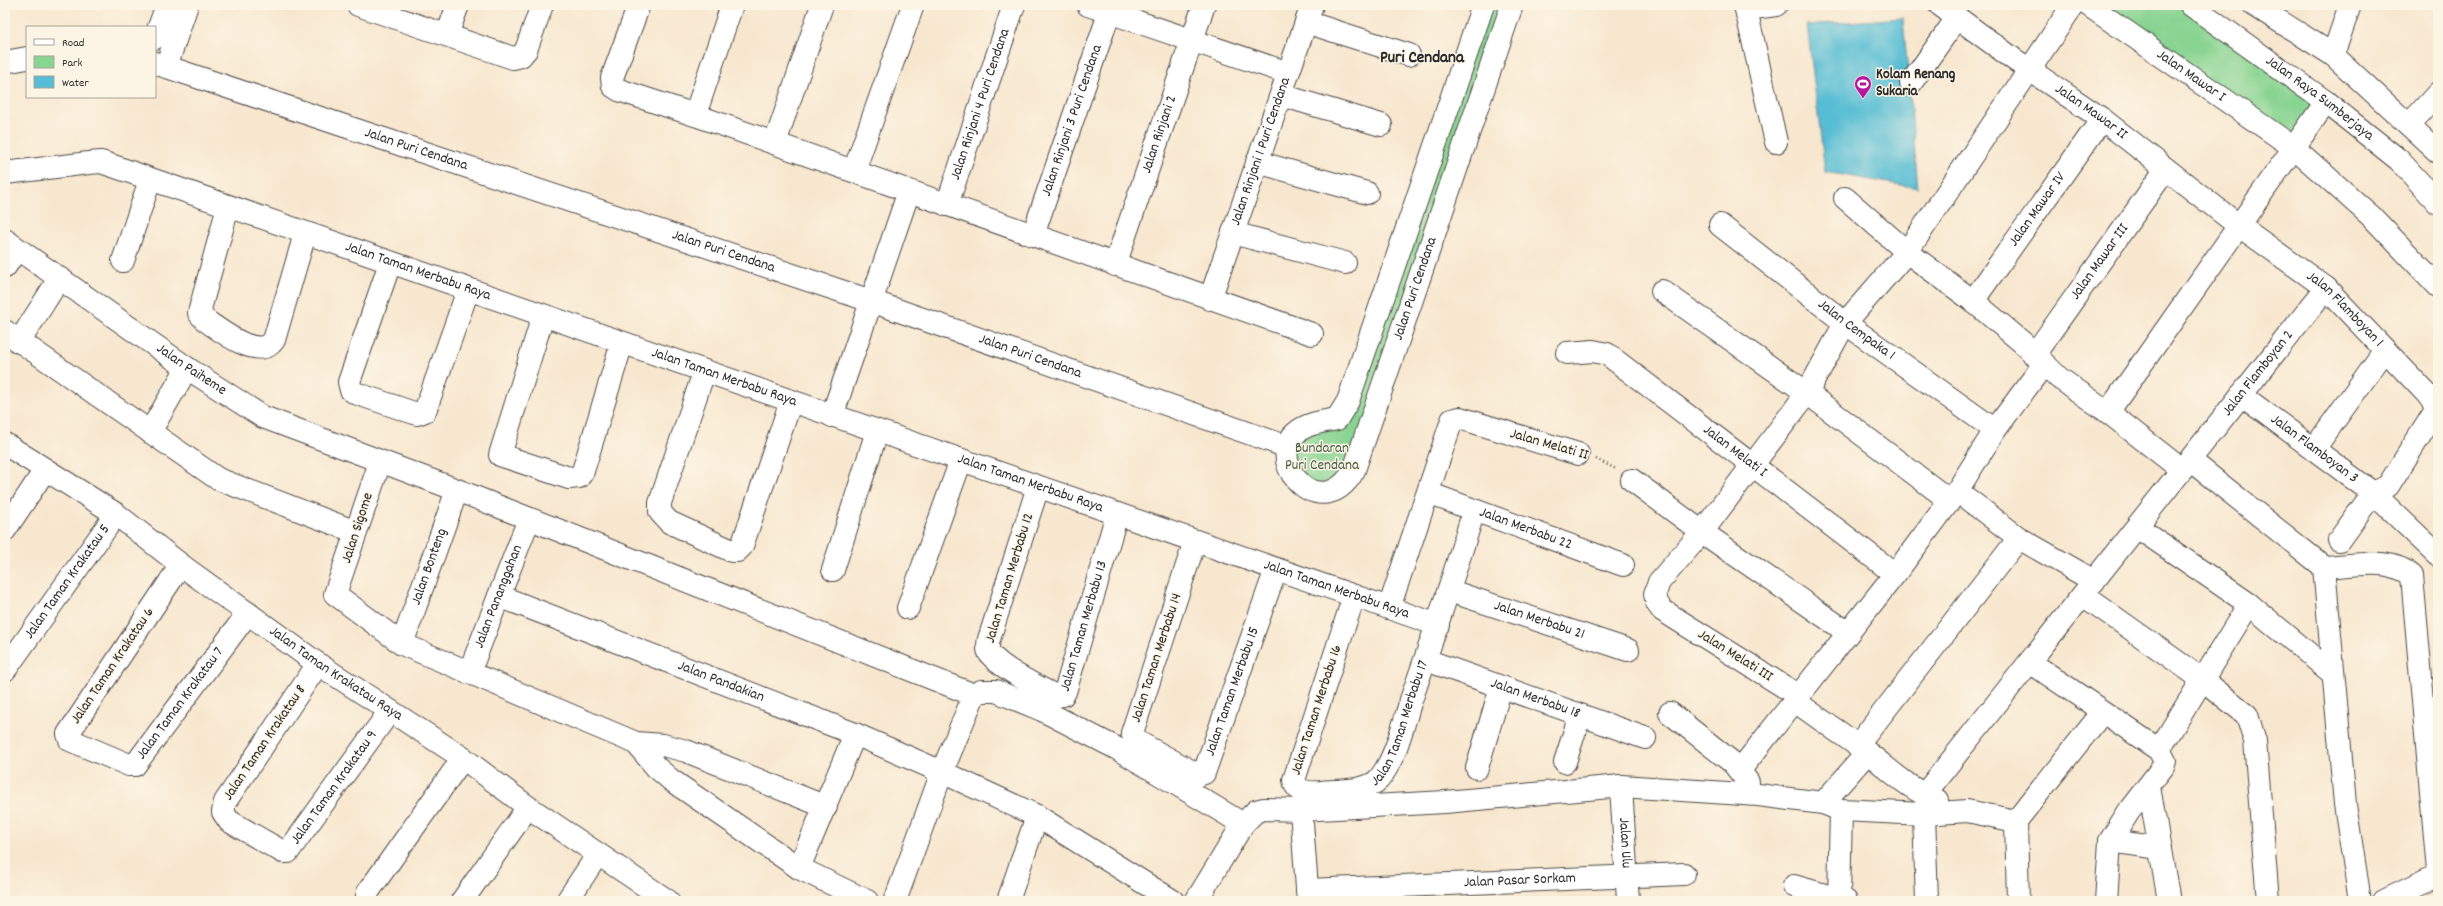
<svg xmlns="http://www.w3.org/2000/svg" width="2443" height="906" font-family="Dekko,sans-serif">
<style>
.green{fill:#88d491;stroke:#5a805e}
.water{fill:#56bdd4;stroke:#407480}
.lines{fill:none;stroke-linecap:round;stroke-linejoin:round}
.minor-casing{stroke:#4a4744;stroke-width:24}
.path{stroke:#4a4744;stroke-width:2.5;stroke-dasharray:1 3;stroke-linecap:butt}
.minor{stroke:#fff;stroke-width:22}
.labels{text-anchor:middle;dominant-baseline:central;stroke-width:3;stroke-linejoin:round;paint-order:stroke}
.poi-label{font-size:15px;font-weight:bold;fill:#2b2b2b;stroke:#fcf5e5;text-anchor:start}
.street-label{font-size:15px;fill:#2b2b2b;stroke:#fcf5e5}
.park-label{font-size:15px;fill:#475e4a;stroke:#fcf5e5}
.quarter-label{font-size:17px;font-weight:bold;fill:#2b2b2b;stroke:#fcf5e5}
</style>
<rect width="100%" height="100%" fill="#fcf5e5"/>
<filter id="ink" filterUnits="userSpaceOnUse"><feTurbulence type="fractalNoise" baseFrequency=".025" numOctaves="2"/><feDisplacementMap in="SourceGraphic" scale="8" xChannelSelector="R" yChannelSelector="G"/><feConvolveMatrix kernelMatrix="1 2 1 2 8 2 1 2 1" color-interpolation-filters="sRGB"/></filter>
<filter id="wash" filterUnits="userSpaceOnUse"><feTurbulence type="fractalNoise" baseFrequency=".012" numOctaves="4" result="noise"/><feDisplacementMap in="SourceGraphic" scale="16" xChannelSelector="R" yChannelSelector="G"/><feGaussianBlur stdDeviation="0.9" result="paint"/><feColorMatrix in="noise" values="0 0 0 0 0 0 0 0 0 0 0 0 0 0 0 0 0 1.4 0 .05"/><feComposite in="paint" operator="in"/></filter>
<g filter="url(#wash)">
<rect width="100%" height="100%" fill="#f8e7cf"/>
<!-- green -->
<g class="green">
<polygon points="1483,5 1512,5 1354,470 1316,492 1288,447 1337,419"/>
<polygon points="2088,5 2191,5 2326,102 2293,147"/>
</g>
<!-- water -->
<polygon class="water" points="1903,18 1918,188 1825,172 1807,25"/>
</g>
<g filter="url(#ink)">
<g class="lines">
<!-- minor casing -->
<g class="minor-casing">
<g id="minor">
<polyline points="358,5 513,58 521,56 526,50 542,5"/>
<polyline points="639,5 612,78 613,86 619,90 695,115 1312,334"/>
<polyline points="1088,5 1288,73"/>
<path id="s1" d="M1483 5 1348 401 1337 419C1327 421 1316 422 1307 426 1253 450 1319 532 1354 470L1512 5"/>
<polyline points="1745,5 1776,142"/>
<path id="s2" d="M1940 5 2015 60 2102 119 2238 225 2326 288 2427 394 2438 409"/>
<path id="s3" d="M2088 5 2293 147 2372 217 2438 286"/>
<path id="s4" d="M2191 5 2326 102 2399 160 2438 203"/>
<polyline points="2254,5 2333,55 2438,152"/>
<polyline points="1746,9 1776,5"/>
<polyline points="1306,22 1409,55"/>
<polyline points="447,35 458,5"/>
<polyline points="155,38 167,5"/>
<polyline points="2333,55 2350,5"/>
<polyline points="5,62 27,58"/>
<path id="s5" d="M155 63 871 301 1288 447"/>
<polyline points="166,67 187,5"/>
<polyline points="1911,83 1957,18"/>
<polyline points="1281,95 1381,125"/>
<polyline points="695,115 732,5"/>
<polyline points="2409,125 2438,93"/>
<polyline points="775,143 822,5"/>
<polyline points="1257,162 1367,193"/>
<polyline points="854,171 913,5"/>
<path id="s6" d="M5 173 89 163 101 162 113 166 1438 625"/>
<polyline points="1845,198 1907,252 1973,301 2023,343 2059,378 2108,412 2182,470"/>
<path id="s7" d="M947 205 1014 5"/>
<path d="M228 207 199 313 205 320C220 330 259 362 274 340L305 234"/>
<path id="s8" d="M1720 225 1845 323 1995 430"/>
<polyline points="1233,233 1345,263"/>
<path id="s9" d="M1033 235 1112 5"/>
<path id="s10" d="M5 240 187 368 263 417 457 490 974 695"/>
<polyline points="123,261 150,180"/>
<polyline points="390,263 349,382 351,390 355,393 417,414 425,411 468,290"/>
<path id="s11" d="M1115 265 1204 5"/>
<polyline points="5,267 17,249"/>
<polyline points="1662,291 1807,393 1949,500"/>
<path id="s12" d="M1210 299 1312 5"/>
<path id="s13" d="M1973 301 2102 119"/>
<polyline points="543,316 500,455 569,478 579,477 583,471 622,343"/>
<polyline points="5,331 218,479 356,532"/>
<polyline points="19,342 59,279"/>
<path id="s14" d="M1567 353 1593 351 1607 354 1895 574"/>
<path id="s15" d="M2034 355 2166 169"/>
<polyline points="704,372 660,503 660,512 669,522 732,551 737,551 742,546 791,401"/>
<path id="s16" d="M2241 395 2373 493 2388 486 2438 407"/>
<polyline points="2108,412 2326,102"/>
<polyline points="832,416 909,191"/>
<polyline points="150,432 187,368"/>
<path id="s17" d="M5 444 116 514 181 565 318 664 463 758 528 807 668 901"/>
<polyline points="2314,449 2385,350"/>
<path d="M2190 460 2324 567C2352 566 2390 556 2412 576L2438 871"/>
<polyline points="380,462 335,594 402,644 636,743 663,745 686,751 826,807"/>
<polyline points="1632,480 1702,532 1847,632"/>
<path id="s18" d="M1038 487 989 639C988 643 987 650 990 654 1002 669 1038 687 1056 696L1063 695 1065 692 1117 514"/>
<polyline points="1957,491 2019,538 2094,581"/>
<path id="s19" d="M1428 493 1623 565"/>
<polyline points="2137,527 2249,604 2332,673"/>
<polyline points="5,530 45,470"/>
<polyline points="2339,540 2373,493 2438,555"/>
<path id="s20" d="M1195 541 1132 733 1138 742 1198 775 1204 773 1276 569"/>
<path id="s21" d="M181 565 68 734 70 740 129 765H135L248 613"/>
<polyline points="2324,567 2345,804 2360,901"/>
<polyline points="833,570 877,431"/>
<path id="s22" d="M1450 591 1628 650"/>
<polyline points="2083,595 2203,680 2247,715 2255,741 2268,901"/>
<path id="s23" d="M499 596 855 734 942 772 1037 816 1173 901"/>
<path id="s24" d="M1354 596 1294 780C1296 793 1310 793 1321 792 1337 790 1367 792 1379 779 1396 758 1403 725 1411 700 1433 637 1455 574 1474 510"/>
<polyline points="908,608 961,460"/>
<polyline points="1389,608 1452,420 1460,418 1578,454"/>
<path id="s25" d="M402 644 457 490"/>
<path id="s26" d="M1426 660 1645 738"/>
<polyline points="2030,662 2159,750 2165,761 2163,767 2131,808 2110,841 2106,901"/>
<path id="s27" d="M318 664 225 802 223 812 229 821 283 852H288L390 711"/>
<path id="s28" d="M5 670 116 514"/>
<path id="s29" d="M469 673 529 519"/>
<polyline points="1799,696 1662,610 1657,603 1655,594 1659,582 1702,532 1807,393 1845,323 1907,252 2073,5"/>
<path d="M1795 701C1819 719 1845 736 1868 753 1890 770 1910 790 1937 800"/>
<polyline points="1670,713 1733,763 1748,782"/>
<polyline points="636,743 656,767 671,780 799,868 867,901"/>
<polyline points="1857,746 2019,538"/>
<polyline points="2159,750 2249,604"/>
<polyline points="1565,762 1580,715"/>
<polyline points="1477,768 1501,687"/>
<polyline points="1740,770 1895,574 1957,491 1995,430 2044,364"/>
<path id="s30" d="M1621 786 1628 901"/>
<polyline points="2149,787 2169,901"/>
<path id="s31" d="M1924 795 2326 288"/>
<polyline points="1823,803 1867,753"/>
<polyline points="1301,810 1308,901"/>
<polyline points="1924,814 1927,901"/>
<polyline points="2110,841 2160,848"/>
<polyline points="799,868 855,734"/>
<polyline points="1794,886 1846,901"/>
<path id="s32" d="M1307 890 1684 874"/>
<polyline points="1839,899 1841,810"/>
<polyline points="366,901 368,892 463,758"/>
<polyline points="462,901 528,807"/>
<polyline points="567,901 598,854"/>
<polyline points="895,901 942,772 974,695 981,691 996,691 1042,710 1116,748 1243,824"/>
<polyline points="1008,901 1037,816"/>
<polyline points="1196,901 1243,824 1256,811 1264,809 1301,810 1445,802 1621,786 1758,795 1823,803 1841,810 1924,814 1967,811 2016,821"/>
<polyline points="2018,901 2016,821 2102,713"/>
<polyline points="2384,901 2438,875"/>
</g>
</g>
<!-- path -->
<polyline class="path" points="1596,459 1616,469"/>
<!-- minor -->
<use href="#minor" class="minor"/>
</g>
</g>
<!-- icons -->
<defs>
<g id="stadium-pin" transform="scale(0.9)"><path d="M0 17L-7.5 6A9.5 9.5 0 1 1 7.5 6Z" fill="#b5179e" stroke="#fcf5e5"/><path d="M0-5a6.5 5 0 1 0 0 10a6.5 5 0 1 0 0-10ZM-3.5-1.8h7v3.6h-7Z" fill="#fff"/></g>
</defs>
<g fill-rule="evenodd">
<use href="#stadium-pin" x="1863" y="84"/>
</g>
<g class="labels">
<!-- poi labels -->
<g class="poi-label">
<text x="1876" y="75">Kolam Renang<tspan x="1876" dy="17">Sukaria</tspan></text>
</g>
<!-- street labels -->
<g class="street-label">
<text stroke="none"><textPath href="#s3" startOffset="125">Jalan Mawar I</textPath></text>
<text stroke="none"><textPath href="#s4" startOffset="159">Jalan Raya Sumberjaya</textPath></text>
<text stroke="none"><textPath href="#s7" startOffset="106">Jalan Rinjani 4 Puri Cendana</textPath></text>
<text stroke="none"><textPath href="#s2" startOffset="185">Jalan Mawar II</textPath></text>
<text stroke="none"><textPath href="#s9" startOffset="121">Jalan Rinjani 3 Puri Cendana</textPath></text>
<text stroke="none"><textPath href="#s11" startOffset="138">Jalan Rinjani 2</textPath></text>
<text stroke="none"><textPath href="#s5" startOffset="275">Jalan Puri Cendana</textPath></text>
<text stroke="none"><textPath href="#s12" startOffset="156">Jalan Rinjani 1 Puri Cendana</textPath></text>
<text stroke="none"><textPath href="#s13" startOffset="112">Jalan Mawar IV</textPath></text>
<text stroke="none"><textPath href="#s5" startOffset="599">Jalan Puri Cendana</textPath></text>
<text stroke="none"><textPath href="#s15" startOffset="114">Jalan Mawar III</textPath></text>
<text stroke="none"><textPath href="#s6" startOffset="432">Jalan Taman Merbabu Raya</textPath></text>
<text stroke="none"><textPath href="#s1" startOffset="797">Jalan Puri Cendana</textPath></text>
<text stroke="none"><textPath href="#s2" startOffset="507">Jalan Flamboyan 1</textPath></text>
<text stroke="none"><textPath href="#s8" startOffset="172">Jalan Cempaka 1</textPath></text>
<text stroke="none"><textPath href="#s5" startOffset="923">Jalan Puri Cendana</textPath></text>
<text stroke="none"><textPath href="#s10" startOffset="227">Jalan Paiheme</textPath></text>
<text stroke="none"><textPath href="#s31" startOffset="538">Jalan Flamboyan 2</textPath></text>
<text stroke="none"><textPath href="#s6" startOffset="756">Jalan Taman Merbabu Raya</textPath></text>
<text transform="translate(1549 445) rotate(16)">Jalan Melati II</text>
<text stroke="none"><textPath href="#s16" startOffset="91">Jalan Flamboyan 3</textPath></text>
<text stroke="none"><textPath href="#s14" startOffset="201">Jalan Melati I</textPath></text>
<text stroke="none"><textPath href="#s6" startOffset="1080">Jalan Taman Merbabu Raya</textPath></text>
<text transform="translate(358 528) rotate(-72)">Jalan Sigome</text>
<text stroke="none"><textPath href="#s19" startOffset="104">Jalan Merbabu 22</textPath></text>
<text stroke="none"><textPath href="#s25" startOffset="82">Jalan Bonteng</textPath></text>
<text transform="translate(1010 578) rotate(-73)">Jalan Taman Merbabu 12</text>
<text stroke="none"><textPath href="#s28" startOffset="108">Jalan Taman Krakatau 5</textPath></text>
<text stroke="none"><textPath href="#s6" startOffset="1404">Jalan Taman Merbabu Raya</textPath></text>
<text stroke="none"><textPath href="#s29" startOffset="82">Jalan Pananggahan</textPath></text>
<text stroke="none"><textPath href="#s22" startOffset="94">Jalan Merbabu 21</textPath></text>
<text stroke="none"><textPath href="#s18" startOffset="333">Jalan Taman Merbabu 13</textPath></text>
<text transform="translate(1735 656) rotate(32)">Jalan Melati III</text>
<text transform="translate(1157 658) rotate(-72)">Jalan Taman Merbabu 14</text>
<text transform="translate(113 666) rotate(-56)">Jalan Taman Krakatau 6</text>
<text stroke="none"><textPath href="#s17" startOffset="403">Jalan Taman Krakatau Raya</textPath></text>
<text stroke="none"><textPath href="#s23" startOffset="238">Jalan Pandakian</textPath></text>
<text stroke="none"><textPath href="#s20" startOffset="374">Jalan Taman Merbabu 15</textPath></text>
<text stroke="none"><textPath href="#s26" startOffset="116">Jalan Merbabu 18</textPath></text>
<text stroke="none"><textPath href="#s21" startOffset="356">Jalan Taman Krakatau 7</textPath></text>
<text transform="translate(1317 710) rotate(-72)">Jalan Taman Merbabu 16</text>
<text stroke="none"><textPath href="#s24" startOffset="347">Jalan Taman Merbabu 17</textPath></text>
<text transform="translate(265 743) rotate(-56)">Jalan Taman Krakatau 8</text>
<text stroke="none"><textPath href="#s27" startOffset="334">Jalan Taman Krakatau 9</textPath></text>
<text stroke="none"><textPath href="#s30" startOffset="57">Jalan Ulu</textPath></text>
<text stroke="none"><textPath href="#s32" startOffset="213">Jalan Pasar Sorkam</textPath></text>
</g>
<!-- park labels -->
<g class="park-label">
<text x="1322" y="449">Bundaran<tspan x="1322" dy="17">Puri Cendana</tspan></text>
</g>
<!-- quarter labels -->
<g class="quarter-label">
<text x="1422" y="59">Puri Cendana</text>
</g>
</g>
<!-- margin -->
<rect width="2443" height="906" fill="none" stroke="#fcf5e5" stroke-width="20"/>
<!-- legend -->
<rect x="26" y="26" width="130" height="72" fill="#fcf5e5" stroke="#a8a49b"/>
<rect x="34" y="39" width="20" height="6" fill="#ffffff" stroke="#a8a49b"/>
<text x="62" y="46" font-size="12" fill="#2b2b2b">Road</text>
<rect x="34" y="56" width="20" height="12" fill="#88d491" stroke="#a8a49b"/>
<text x="62" y="66" font-size="12" fill="#2b2b2b">Park</text>
<rect x="34" y="76" width="20" height="12" fill="#56bdd4" stroke="#a8a49b"/>
<text x="62" y="86" font-size="12" fill="#2b2b2b">Water</text>
</svg>
